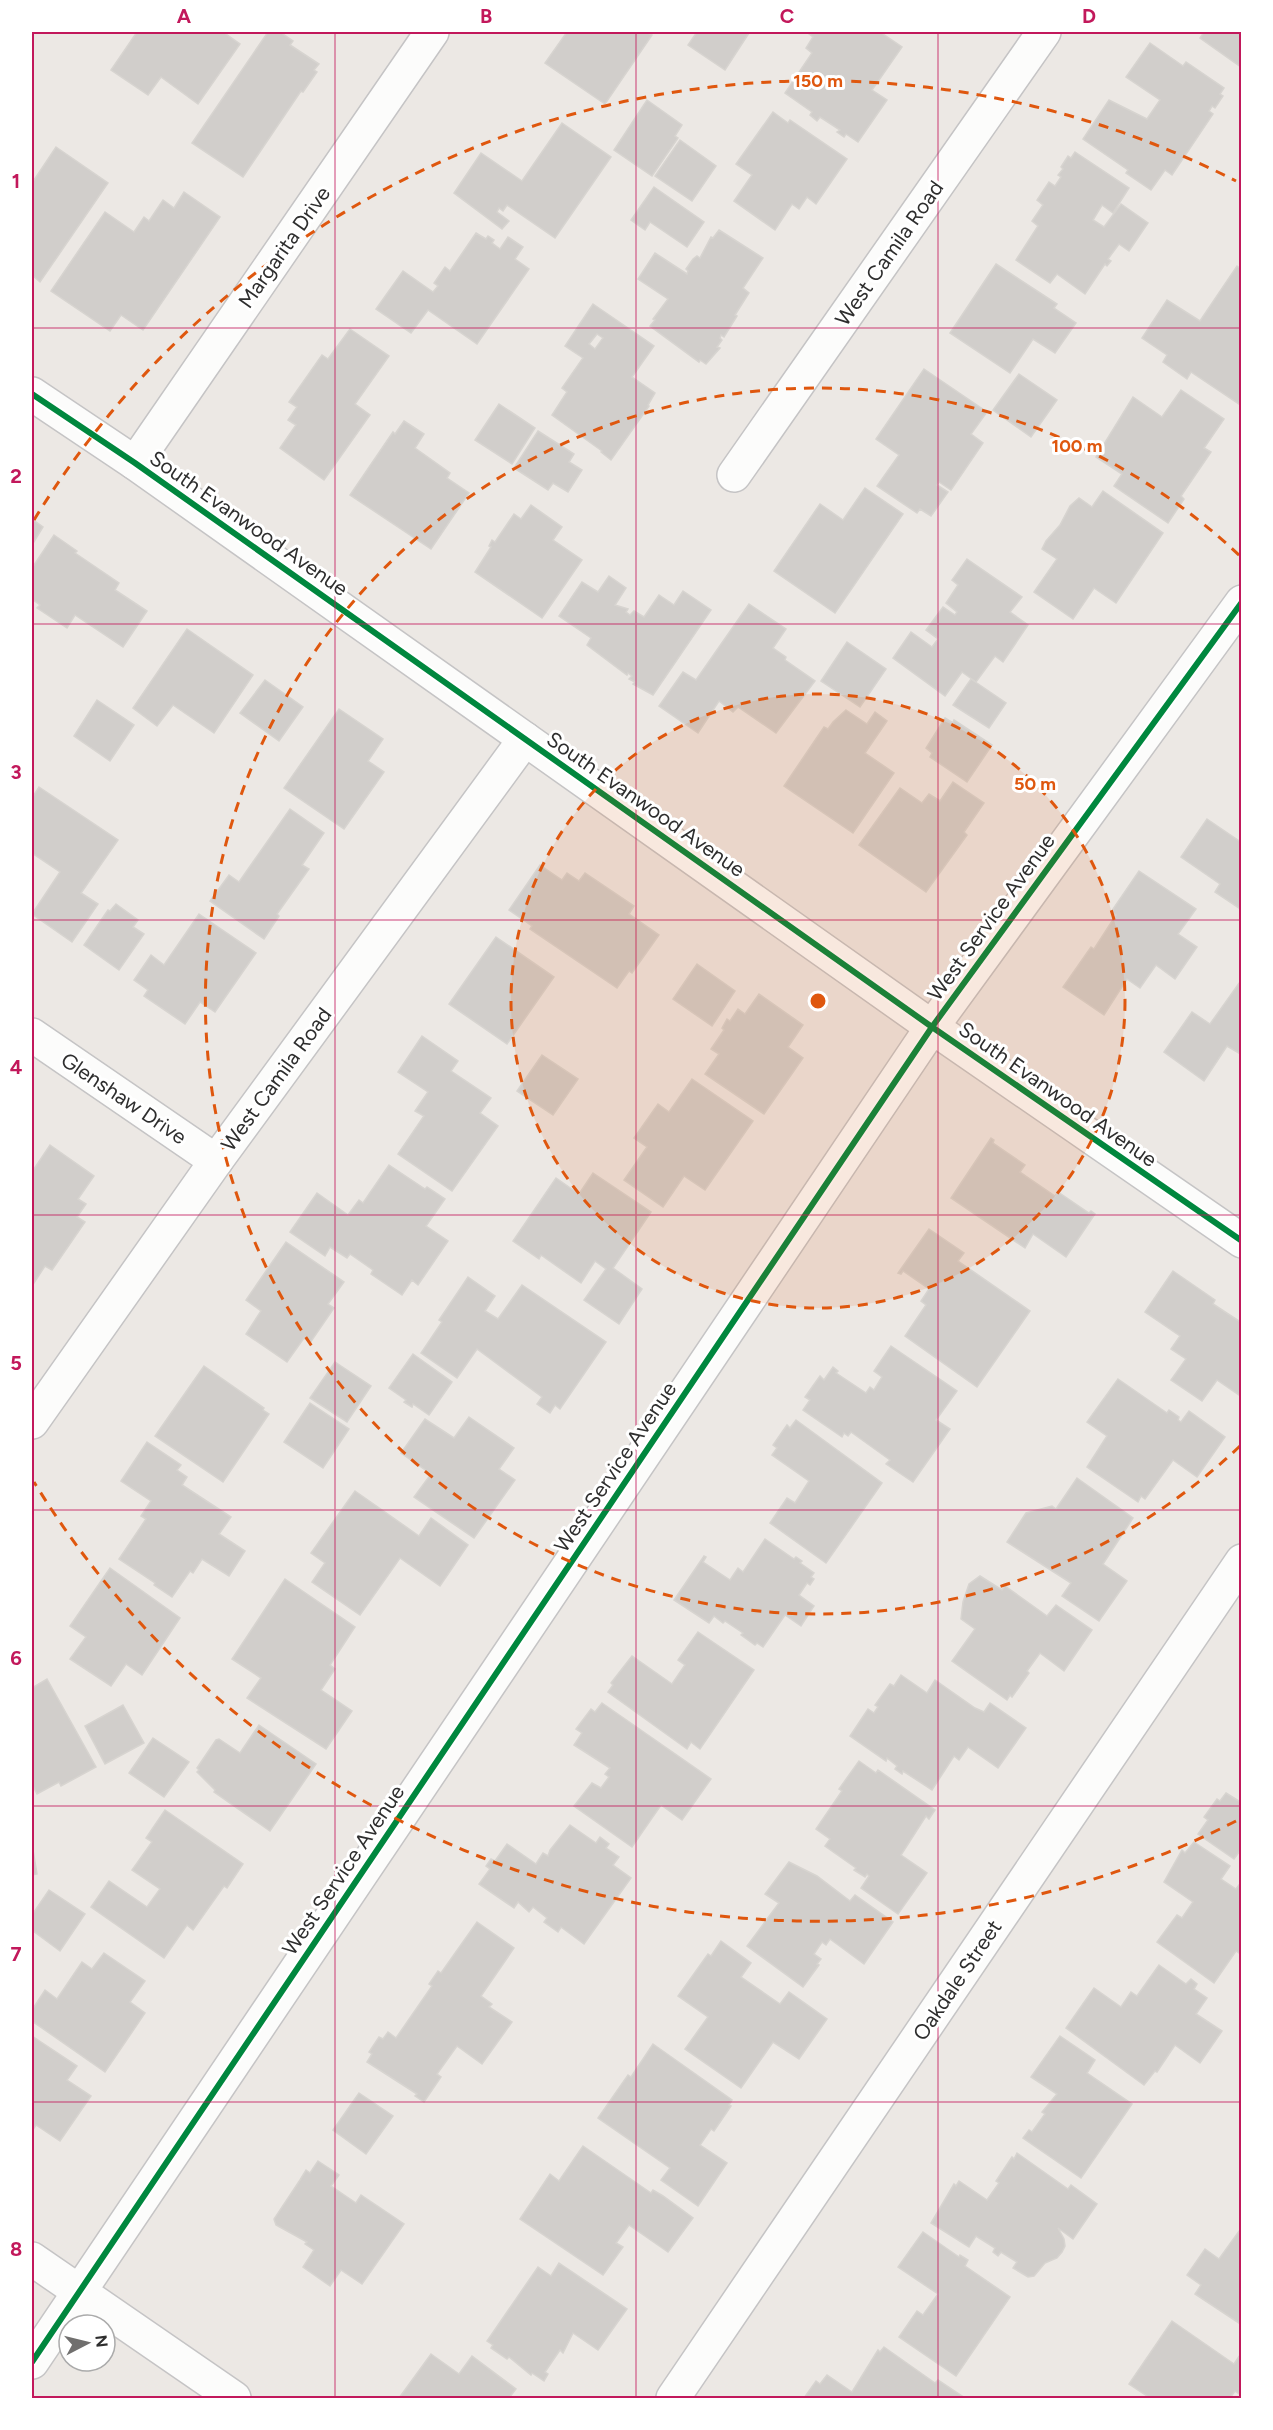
<svg xmlns="http://www.w3.org/2000/svg" width="1273" height="2430" font-family="Figtree,sans-serif">
<style>
.building{fill:#d1cecb;stroke:#d7d4d0;stroke-width:1.5;fill-rule:evenodd}
.lines{fill:none;stroke-linecap:round;stroke-linejoin:round}
.minor-casing{stroke:#c5c4c5;stroke-width:36}
.tertiary-casing{stroke:#c5c4c5;stroke-width:36}
.minor{stroke:#fcfcfb;stroke-width:33}
.tertiary{stroke:#fcfcfb;stroke-width:33}
.cycleway-casing{stroke:#fff;stroke-width:10}
.cycleway{stroke:#00873e;stroke-width:6}
.grid{fill:none;stroke:#c2185b;stroke-width:1.5;stroke-opacity:0.55}
.ring{fill:none;stroke:#df570e;stroke-width:3;stroke-dasharray:10 8}
.labels{text-anchor:middle;dominant-baseline:central;stroke-width:6;stroke-linejoin:round;paint-order:stroke}
.street-label{font-size:21px;fill:#2e2e2e;stroke:#fff}
.centre{fill:#df570e;stroke:#fff;stroke-width:3}
.ring-label{font-size:18px;text-anchor:middle;font-weight:bold;fill:#df570e;stroke:#fff;stroke-width:6;stroke-linejoin:round;paint-order:stroke}
.neatline{fill:none;stroke:#c2185b;stroke-width:2}
.grid-label{font-size:20px;text-anchor:middle;font-weight:bold;fill:#c2185b}
</style>
<rect width="100%" height="100%" fill="#ece8e4"/>
<!-- building -->
<g class="building">
<polygon points="137,32 223,32 240,44 198,104 161,77 148,95 111,70"/>
<polygon points="268,32 280,32 293,41 290,45 319,64 314,70 317,72 303,92 301,91 243,177 192,143"/>
<polygon points="567,32 646,32 652,35 605,104 545,63"/>
<polygon points="697,32 747,32 749,33 725,70 688,45"/>
<polygon points="811,32 880,32 902,47 872,90 887,100 858,142 846,134 844,137 837,132 840,130 820,117 817,121 810,115 812,112 785,93 812,53 806,48 813,37 809,34"/>
<polygon points="1204,32 1242,32 1241,67 1200,38"/>
<polygon points="1150,43 1183,66 1186,62 1224,88 1220,94 1223,96 1215,108 1212,106 1209,111 1213,114 1172,175 1165,170 1151,190 1126,173 1128,170 1083,139 1109,100 1147,119 1160,100 1126,77"/>
<polygon points="647,100 682,125 675,136 678,138 652,176 614,150"/>
<polygon points="773,112 788,123 790,120 847,159 816,204 807,197 799,209 792,204 775,230 734,201 752,175 736,164"/>
<polygon points="562,123 611,157 555,238 507,205 503,211 499,208 497,212 509,221 502,229 454,193 481,153 522,181"/>
<polygon points="680,140 716,166 692,201 655,176"/>
<polygon points="56,147 108,183 40,282 32,275 32,183"/>
<polygon points="1075,152 1129,188 1113,213 1102,205 1093,220 1104,227 1121,204 1148,223 1129,251 1119,244 1108,259 1111,261 1107,266 1105,264 1085,294 1057,274 1050,283 1016,260 1038,226 1032,221 1043,205 1037,200 1049,182 1055,186 1061,177 1058,175 1063,169 1061,167 1068,156 1071,158"/>
<polygon points="654,187 704,222 687,247 650,222 645,230 631,220"/>
<polygon points="184,192 220,217 143,330 121,315 110,331 51,291 105,212 134,232 144,217 149,221 163,200 174,208"/>
<polygon points="719,230 763,258 743,288 749,293 735,315 737,316 724,337 721,335 720,338 722,340 717,347 720,348 706,364 700,360 699,362 650,326 655,320 653,319 668,299 638,279 655,253 687,274 688,271 686,269 693,259 697,256 700,258 711,237 713,238"/>
<polygon points="476,233 486,239 488,236 494,240 492,243 500,249 508,237 523,247 515,259 529,269 477,344 428,310 411,333 376,309 403,271 433,292 438,286 434,283 445,267 450,271"/>
<polygon points="996,264 1057,304 1054,308 1076,323 1055,353 1033,339 1010,373 950,333"/>
<polygon points="1237,266 1242,270 1242,406 1191,372 1187,379 1163,362 1167,355 1142,338 1167,300 1200,321"/>
<path d="M593 304 654 346 632 377 655 393 648 405 649 406 611 460 601 452 602 451 552 415 567 392 562 388 583 358 565 346ZM597 334 603 338 595 349 589 344Z"/>
<polygon points="350,329 389,356 355,404 370,415 324,480 280,448 296,425 288,420 297,407 289,402 322,355 328,359"/>
<polygon points="924,369 987,412 971,434 983,443 951,490 939,482 937,485 948,492 931,516 920,509 917,513 877,486 899,455 876,439"/>
<polygon points="1019,374 1057,400 1031,437 993,410"/>
<polygon points="1181,390 1224,419 1204,448 1211,452 1181,496 1184,499 1168,523 1114,486 1122,474 1096,457 1133,397 1162,417"/>
<polygon points="499,404 535,428 512,464 475,440"/>
<polygon points="404,421 424,434 415,448 450,473 447,478 469,493 431,549 350,495 393,432 395,434"/>
<polygon points="538,431 574,454 569,462 582,470 568,492 553,483 548,490 514,468"/>
<polygon points="865,488 903,514 835,613 774,571 820,504 843,520"/>
<polygon points="1103,491 1163,533 1116,603 1094,588 1073,619 1034,592 1057,559 1042,549 1046,541 1060,525 1070,506 1079,498 1092,507"/>
<polygon points="531,505 562,527 553,540 582,560 542,618 475,572 491,547 489,546 492,540 495,542 514,514 521,519"/>
<polygon points="32,519 43,527 32,545"/>
<polygon points="54,535 77,551 75,553 119,583 115,590 147,611 123,647 75,615 67,628 37,608 40,605 32,599 32,568"/>
<polygon points="967,559 1022,597 1010,612 1028,625 1003,662 995,656 976,682 962,672 945,696 893,658 911,632 932,647 938,639 926,630 943,607 955,615 957,612 946,603 958,585 952,580"/>
<polygon points="609,576 626,588 615,605 628,609 626,612 630,615 634,611 644,617 659,595 674,605 683,591 711,610 653,695 633,684 635,682 629,679 632,676 628,673 627,675 587,645 591,638 559,616 582,582 598,592"/>
<polygon points="749,604 786,629 773,648 786,657 785,660 815,681 776,733 738,707 733,712 719,701 698,733 659,706 683,672 696,680"/>
<polygon points="187,629 253,675 214,733 173,705 157,726 133,708"/>
<polygon points="847,642 886,669 860,707 821,681"/>
<polygon points="971,679 1006,703 989,728 953,705"/>
<polygon points="265,680 303,707 279,741 240,713"/>
<polygon points="97,700 134,725 110,761 74,736"/>
<polygon points="339,709 383,739 368,761 384,772 344,829 284,788"/>
<polygon points="846,710 867,724 875,712 887,721 865,753 894,773 853,833 784,786 824,727 828,729 833,722"/>
<polygon points="945,718 953,723 954,720 992,745 967,782 930,757 932,753 926,748"/>
<polygon points="953,782 984,803 964,832 967,835 926,892 859,845 900,788 922,803 929,794 940,801"/>
<polygon points="39,787 118,840 81,893 98,904 72,942 32,914 60,872 32,853 32,798"/>
<polygon points="290,809 324,833 302,865 309,869 277,914 279,916 264,939 210,901 229,875 239,882"/>
<polygon points="1207,819 1242,843 1242,910 1215,892 1220,884 1181,857"/>
<polygon points="540,865 562,880 567,873 579,881 585,873 634,906 629,914 659,935 632,973 629,971 617,988 530,929 532,926 509,910"/>
<polygon points="1139,871 1196,909 1178,934 1197,947 1175,979 1156,965 1140,988 1127,979 1104,1015 1063,987 1091,947 1094,949 1116,915 1111,912"/>
<polygon points="116,904 138,920 133,927 144,934 119,970 84,945 108,910 110,911"/>
<polygon points="199,914 256,953 215,1012 200,1002 185,1024 144,996 148,990 134,980 151,955 164,965"/>
<polygon points="496,937 554,977 507,1044 449,1004"/>
<polygon points="697,964 735,991 712,1026 673,999"/>
<polygon points="1242,979 1242,1055 1227,1046 1204,1081 1164,1052 1192,1012 1210,1024"/>
<polygon points="759,994 803,1025 788,1047 803,1058 764,1114 705,1074 719,1054 711,1049 724,1030 722,1028 727,1019 730,1021 738,1009 745,1014"/>
<polygon points="422,1036 458,1061 451,1071 491,1098 480,1113 498,1126 452,1191 398,1154 424,1116 415,1111 428,1092 398,1072"/>
<polygon points="542,1055 578,1079 553,1115 517,1091"/>
<polygon points="692,1079 753,1121 705,1190 684,1176 663,1207 624,1180 647,1147 634,1138 658,1104 669,1112"/>
<polygon points="991,1138 994,1140 993,1143 1025,1165 1020,1172 1055,1196 1058,1192 1089,1213 1091,1211 1095,1214 1066,1257 1033,1234 1025,1248 951,1198"/>
<polygon points="50,1145 94,1176 78,1199 86,1204 77,1217 85,1222 52,1270 45,1266 32,1286 32,1167 34,1169"/>
<polygon points="389,1165 425,1189 427,1187 445,1199 426,1226 448,1241 418,1285 412,1280 402,1295 371,1274 373,1270 350,1254 347,1258 330,1247 325,1256 290,1232 317,1193 348,1215 359,1200 363,1203"/>
<polygon points="593,1173 651,1212 613,1268 642,1289 619,1324 584,1300 606,1269 595,1261 581,1283 541,1255 539,1259 513,1241 556,1178 579,1194"/>
<polygon points="929,1229 964,1253 958,1261 1030,1311 977,1387 905,1336 926,1305 921,1301 929,1289 903,1271 901,1274 898,1273"/>
<polygon points="286,1242 344,1282 328,1304 334,1308 310,1343 304,1338 287,1362 246,1334 261,1311 246,1300"/>
<polygon points="1173,1271 1215,1300 1213,1304 1242,1323 1242,1397 1217,1380 1202,1401 1171,1380 1186,1359 1171,1349 1180,1336 1145,1312"/>
<polygon points="468,1277 495,1296 485,1311 498,1319 522,1285 606,1342 560,1409 555,1405 550,1413 537,1404 542,1397 477,1349 457,1378 421,1353 442,1322 439,1320"/>
<polygon points="891,1346 957,1391 936,1420 950,1429 913,1482 886,1464 890,1460 851,1432 848,1436 844,1433 842,1437 803,1410 810,1400 805,1397 820,1376 824,1380 833,1367 838,1371 836,1373 866,1393 870,1387 874,1390 882,1377 874,1371"/>
<polygon points="413,1354 452,1382 429,1415 413,1404 412,1407 404,1402 406,1400 389,1388"/>
<polygon points="335,1362 371,1386 347,1422 310,1398"/>
<polygon points="204,1366 264,1408 263,1410 269,1414 223,1482 155,1436"/>
<polygon points="1118,1379 1167,1413 1169,1410 1179,1417 1178,1420 1181,1422 1189,1411 1225,1437 1197,1477 1173,1460 1145,1499 1141,1496 1138,1502 1087,1467 1107,1436 1087,1422"/>
<polygon points="310,1403 349,1429 323,1468 284,1442"/>
<polygon points="469,1417 514,1448 499,1469 515,1480 474,1538 414,1497 431,1474 401,1453 425,1419 454,1438"/>
<polygon points="796,1420 882,1483 826,1563 770,1523 787,1498 795,1503 809,1481 772,1455 777,1448 773,1445 787,1425 790,1428"/>
<polygon points="147,1442 181,1465 177,1470 187,1477 182,1485 231,1517 219,1534 245,1551 229,1576 202,1559 193,1573 190,1571 172,1597 154,1585 155,1583 119,1559 146,1519 141,1516 151,1501 121,1481"/>
<polygon points="1077,1478 1133,1518 1103,1564 1127,1581 1099,1621 1062,1596 1071,1583 1007,1542 1026,1513 1052,1506 1056,1509"/>
<polygon points="355,1491 419,1536 431,1518 468,1545 440,1586 400,1558 360,1615 312,1582 325,1563 311,1553"/>
<polygon points="765,1539 794,1559 796,1557 802,1561 800,1563 814,1573 811,1577 814,1579 810,1585 807,1583 799,1595 814,1606 801,1626 785,1615 763,1647 757,1643 755,1645 741,1635 743,1633 725,1621 723,1623 714,1616 709,1623 674,1600 704,1556 706,1557 703,1562 730,1580 738,1568 743,1572"/>
<polygon points="110,1568 180,1618 142,1675 126,1664 111,1686 70,1659 86,1637 70,1626"/>
<polygon points="980,1576 1002,1590 1005,1586 1047,1616 1056,1605 1092,1630 1064,1671 1040,1653 1027,1671 1029,1673 1012,1697 1010,1695 1007,1700 952,1661 975,1629 961,1619 963,1602 969,1584"/>
<polygon points="285,1579 355,1627 330,1665 335,1669 321,1690 352,1711 326,1749 247,1698 261,1678 232,1659"/>
<polygon points="698,1632 754,1670 700,1749 691,1742 687,1749 608,1692 613,1685 611,1683 632,1656 672,1684 685,1665 678,1660"/>
<polygon points="901,1675 927,1693 935,1680 975,1708 984,1712 990,1703 1026,1728 998,1768 968,1747 959,1760 954,1756 932,1790 903,1771 902,1774 895,1769 897,1766 887,1758 886,1761 850,1736 868,1709 874,1713 878,1707 875,1705 890,1684 894,1686"/>
<polygon points="47,1679 96,1767 61,1786 59,1782 37,1794 32,1784 32,1688"/>
<polygon points="602,1703 711,1779 682,1820 661,1805 632,1847 574,1806 592,1783 601,1788 609,1777 605,1774 610,1768 574,1745 582,1733 576,1729 591,1709 595,1712"/>
<polygon points="123,1705 144,1743 105,1764 85,1726"/>
<polygon points="259,1725 316,1764 270,1831 214,1792 215,1790 197,1772 199,1770 197,1768 216,1740 219,1739 240,1753"/>
<polygon points="153,1738 189,1762 164,1797 129,1773"/>
<polygon points="859,1761 876,1773 878,1770 935,1810 929,1819 926,1816 901,1855 927,1873 898,1914 861,1888 869,1876 867,1874 865,1877 854,1870 856,1868 825,1846 830,1839 816,1829 842,1791 839,1789"/>
<polygon points="1226,1793 1242,1803 1242,1848 1234,1859 1198,1834 1208,1820 1204,1817 1217,1799 1220,1801"/>
<polygon points="165,1810 243,1864 227,1888 224,1886 193,1930 187,1925 164,1958 91,1907 109,1881 147,1907 160,1889 132,1870 152,1842 146,1838"/>
<polygon points="570,1825 596,1843 600,1837 609,1844 606,1848 619,1857 613,1865 631,1878 584,1944 561,1927 558,1932 544,1922 547,1918 533,1907 529,1912 518,1902 514,1908 479,1884 490,1869 486,1866 491,1859 495,1861 507,1844 536,1864 543,1853 548,1856 550,1850"/>
<polygon points="1194,1842 1230,1866 1221,1879 1236,1889 1242,1881 1242,1955 1236,1951 1214,1983 1157,1942 1177,1915 1182,1918 1193,1902 1164,1882 1182,1850 1185,1853"/>
<polygon points="32,1844 37,1874 32,1875"/>
<polygon points="789,1862 817,1876 850,1901 855,1895 893,1922 864,1964 830,1939 826,1945 822,1942 814,1954 821,1959 817,1964 819,1965 803,1987 747,1946 779,1903 765,1894"/>
<polygon points="49,1890 85,1914 60,1951 32,1930 32,1915"/>
<polygon points="477,1922 514,1948 481,1996 492,2004 489,2007 512,2022 482,2064 457,2046 437,2074 441,2077 424,2102 415,2096 417,2094 367,2062 372,2054 369,2052 379,2037 383,2039 388,2032 396,2038 432,1986 429,1984 438,1971 441,1973"/>
<polygon points="721,1941 751,1963 741,1977 780,2004 789,1992 827,2019 799,2059 773,2042 741,2088 685,2049 708,2017 678,1996 708,1954 711,1956"/>
<polygon points="104,1953 145,1981 130,2002 145,2013 105,2072 32,2021 32,2010 45,1990 57,1999 82,1962 92,1969"/>
<polygon points="1159,1965 1186,1984 1191,1979 1197,1984 1194,1989 1207,1998 1196,2014 1222,2031 1200,2063 1175,2045 1157,2072 1155,2071 1144,2085 1066,2028 1094,1988 1121,2007 1131,1992 1137,1996"/>
<polygon points="32,2036 77,2066 67,2080 91,2096 60,2141 36,2125 32,2131"/>
<polygon points="1060,2036 1095,2060 1087,2073 1132,2104 1081,2178 1023,2138 1029,2130 1032,2132 1045,2114 1042,2112 1057,2094 1031,2077"/>
<polygon points="653,2044 732,2100 729,2105 731,2106 714,2131 711,2129 700,2145 727,2163 698,2206 661,2180 670,2168 598,2118 628,2075 631,2077"/>
<polygon points="359,2093 393,2116 366,2154 333,2130"/>
<polygon points="583,2146 651,2193 653,2190 663,2196 693,2218 668,2252 629,2225 616,2243 623,2247 603,2275 520,2219 550,2174 559,2181"/>
<polygon points="1017,2153 1068,2189 1071,2185 1097,2204 1073,2239 1058,2228 1064,2239 1065,2246 1062,2252 1057,2258 1045,2263 1034,2276 1028,2277 1013,2268 1017,2262 1001,2252 998,2256 993,2252 995,2248 976,2236 969,2247 931,2223 954,2184 956,2186 959,2181 987,2200 999,2183 996,2181 1012,2157 1014,2159"/>
<polygon points="318,2161 339,2175 331,2186 356,2203 361,2195 404,2224 362,2284 341,2270 330,2286 303,2267 314,2250 305,2244 307,2242 276,2225 274,2219 300,2180 306,2170 310,2173"/>
<polygon points="1242,2227 1242,2325 1195,2294 1201,2285 1187,2275 1205,2249 1219,2259"/>
<polygon points="923,2232 959,2257 960,2255 968,2260 965,2266 1010,2297 956,2376 899,2337 917,2311 923,2315 938,2294 898,2267"/>
<polygon points="559,2263 627,2309 598,2350 573,2333 563,2353 560,2350 545,2372 548,2374 544,2381 532,2373 531,2375 509,2357 507,2359 491,2348 493,2345 487,2341 538,2267 551,2276"/>
<polygon points="1172,2321 1234,2364 1242,2352 1242,2396 1235,2391 1230,2398 1150,2398 1129,2384"/>
<polygon points="884,2347 935,2383 938,2380 965,2398 804,2398 816,2381 820,2384 827,2375 852,2392 878,2350 880,2352"/>
<polygon points="431,2354 459,2374 472,2356 516,2389 509,2398 399,2398"/>
</g>
<g class="lines">
<!-- minor casing -->
<g class="minor-casing">
<g id="minor">
<polyline points="32,394 135,463 932,1027 1242,1241"/>
<polyline points="135,463 432,32"/>
<polyline points="734,475 1044,32"/>
<polyline points="32,1035 216,1161"/>
<polyline points="32,1422 216,1161 525,739"/>
<polyline points="32,2362 932,1027 1242,602"/>
<polyline points="673,2398 1242,1561"/>
</g>
</g>
<!-- tertiary casing -->
<g class="tertiary-casing">
<polyline id="tertiary" points="32,2259 234,2398"/>
</g>
<!-- minor -->
<use href="#minor" class="minor"/>
<!-- tertiary -->
<use href="#tertiary" class="tertiary"/>
<!-- cycleway casing -->
<g class="cycleway-casing">
<g id="cycleway">
<polyline points="32,394 135,463 932,1027 1242,1241"/>
<polyline points="32,2362 932,1027 1242,602"/>
</g>
</g>
<!-- cycleway -->
<use href="#cycleway" class="cycleway"/>
</g>
<!-- grid -->
<path class="grid" d="M335 32V2398M636 32V2398M938 32V2398M32 328H1242M32 624H1242M32 920H1242M32 1215H1242M32 1510H1242M32 1806H1242M32 2102H1242"/>
<!-- distance rings -->
<circle cx="818" cy="1001" r="307" fill="#df570e" fill-opacity=".12"/>
<g class="ring">
<circle cx="818" cy="1001" r="307"/>
<path d="M1240 1446A613 613 0 1 1 1240 556"/>
<path d="M1236 1821A920 920 0 0 1 34 1482M34 520A920 920 0 0 1 1236 181"/>
</g>
<g class="labels">
<!-- street labels -->
<g class="street-label">
<text transform="translate(284 247) rotate(-55)">Margarita Drive</text>
<text transform="translate(889 253) rotate(-55)">West Camila Road</text>
<text transform="translate(249 523) rotate(35)">South Evanwood Avenue</text>
<text transform="translate(646 804) rotate(35)">South Evanwood Avenue</text>
<text transform="translate(991 917) rotate(-54)">West Service Avenue</text>
<text transform="translate(276 1079) rotate(-54)">West Camila Road</text>
<text transform="translate(1058 1094) rotate(35)">South Evanwood Avenue</text>
<text transform="translate(124 1098) rotate(34)">Glenshaw Drive</text>
<text transform="translate(615 1467) rotate(-56)">West Service Avenue</text>
<text transform="translate(343 1870) rotate(-56)">West Service Avenue</text>
<text transform="translate(957 1980) rotate(-56)">Oakdale Street</text>
</g>
</g>
<circle cx="818" cy="1001" r="9" class="centre"/>
<g class="ring-label">
<text x="818" y="87">150 m</text>
<text x="1077" y="452">100 m</text>
<text x="1035" y="790">50 m</text>
</g>
<!-- border -->
<rect width="1273" height="2430" fill="none" stroke="#ffffff" stroke-width="66"/>
<!-- north arrow -->
<g transform="translate(87 2343) rotate(83)"><circle r="28" fill="#ffffff" stroke="#ababab" stroke-width="1.5"/>
<path d="M0-4.5L10 22L0 15L-10 22Z" fill="#706f6e"/>
<text y="-9" font-size="16" font-weight="bold" text-anchor="middle" fill="#2e2e2e">N</text>
</g>
<rect x="33" y="33" width="1207" height="2364" class="neatline"/>
<g class="grid-label">
<text x="184" y="23">A</text>
<text x="486" y="23">B</text>
<text x="787" y="23">C</text>
<text x="1089" y="23">D</text>
<text x="16" y="188">1</text>
<text x="16" y="483">2</text>
<text x="16" y="779">3</text>
<text x="16" y="1074">4</text>
<text x="16" y="1370">5</text>
<text x="16" y="1665">6</text>
<text x="16" y="1961">7</text>
<text x="16" y="2256">8</text>
</g>
</svg>
